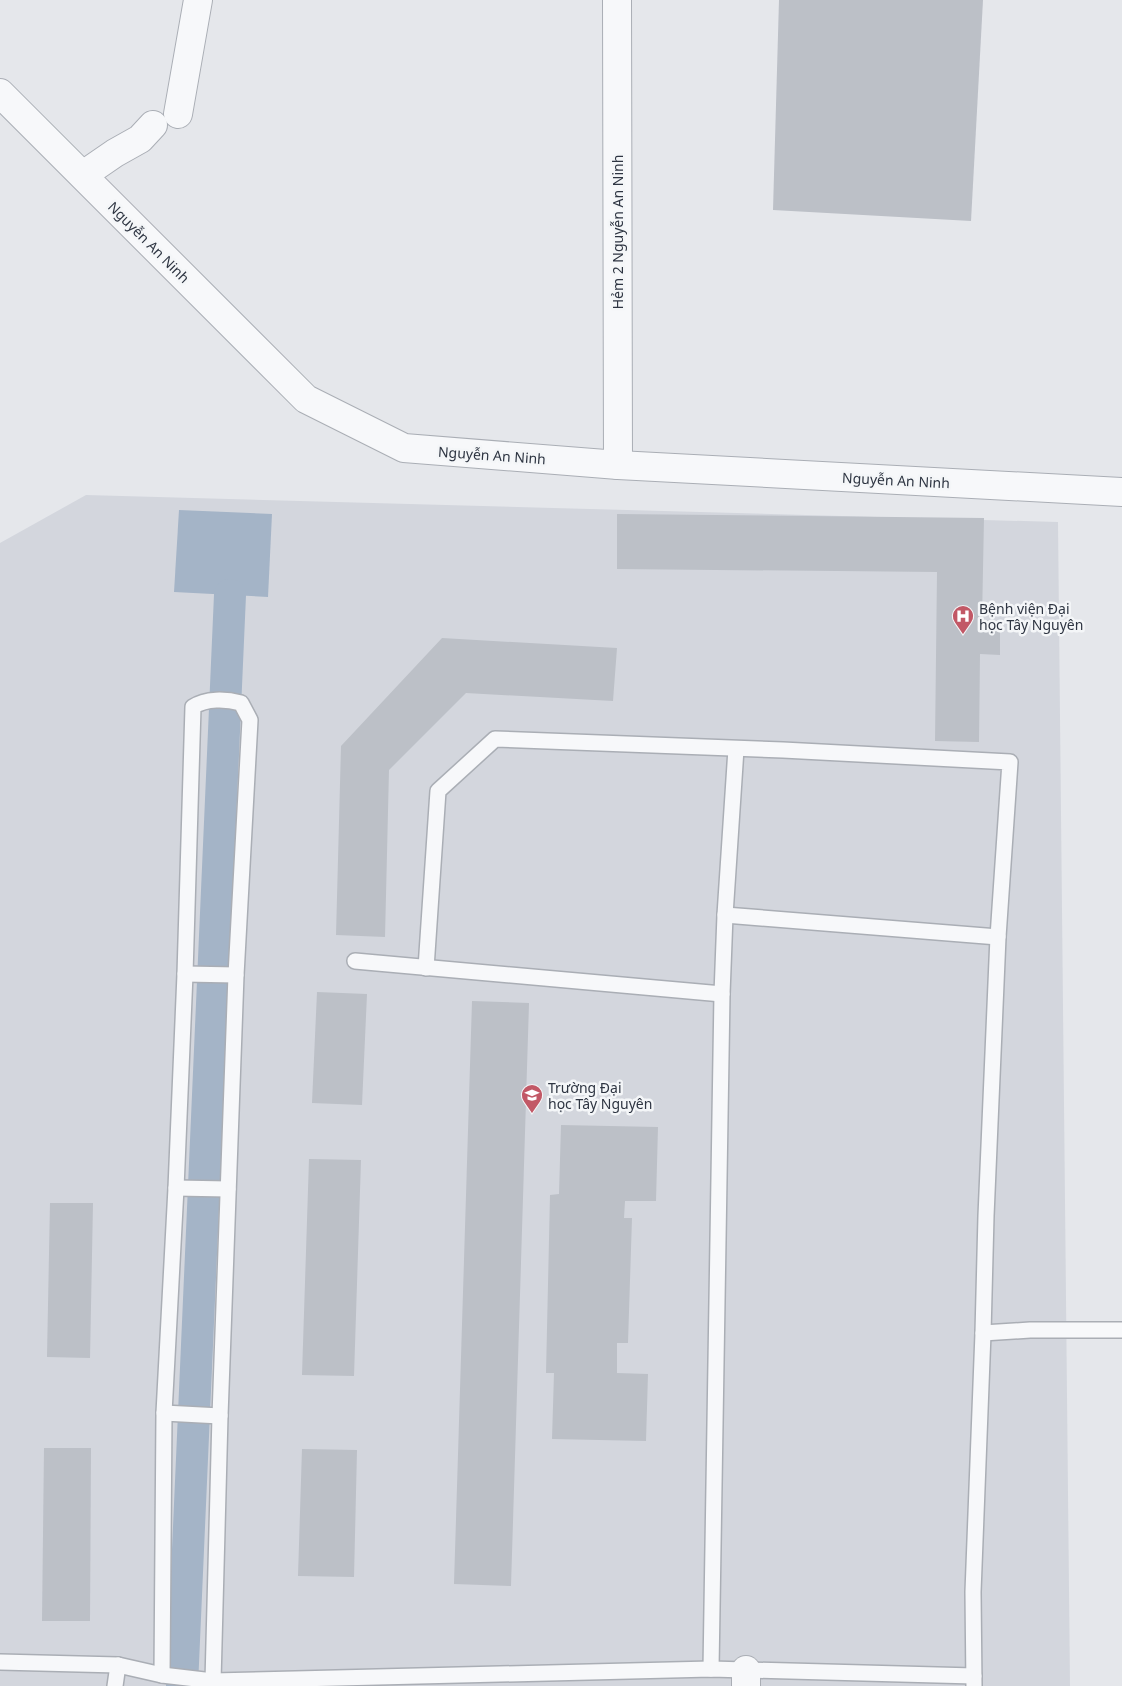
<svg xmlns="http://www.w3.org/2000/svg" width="1122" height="1686" font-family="'Noto Sans',sans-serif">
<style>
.built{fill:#d3d6dd}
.water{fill:#a4b4c7}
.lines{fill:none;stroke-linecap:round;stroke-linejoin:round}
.canal{stroke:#a4b4c7;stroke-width:32}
.building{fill:#bcc0c7}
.service-casing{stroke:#aaaeb5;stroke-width:18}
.minor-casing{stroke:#aaaeb5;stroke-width:30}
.service{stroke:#f7f8fa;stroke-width:15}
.minor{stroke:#f7f8fa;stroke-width:28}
.labels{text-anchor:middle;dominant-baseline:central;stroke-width:5;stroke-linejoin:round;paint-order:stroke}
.street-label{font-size:14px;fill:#2e3542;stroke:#f4f6f8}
.poi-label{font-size:14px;fill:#2e3542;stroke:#f4f6f8;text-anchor:start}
</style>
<rect width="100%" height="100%" fill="#e5e7eb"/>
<!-- built -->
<polygon class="built" points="86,495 1058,522 1070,1686 0,1686 0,543"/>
<!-- water -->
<polygon class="water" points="179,510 272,514 268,597 174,592"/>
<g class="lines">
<!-- canal -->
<polyline class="canal" points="182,1686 230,595"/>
</g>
<!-- building -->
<g class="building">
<polygon points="779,0 983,0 971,221 773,210"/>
<polygon points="617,514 984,518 982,620 1000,621 1000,655 980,654 979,742 935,741 937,572 617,569"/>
<polygon points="442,638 617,648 613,701 466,693 389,770 385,937 336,935 341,746"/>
<polygon points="317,992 367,994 362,1105 312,1103"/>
<polygon points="472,1001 529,1003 511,1586 454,1584"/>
<polygon points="561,1125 658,1127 656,1201 625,1201 624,1218 632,1218 628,1343 617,1343 617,1373 648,1374 646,1441 552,1439 554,1373 546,1373 550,1195 559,1194"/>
<polygon points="309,1159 361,1160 354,1376 302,1375"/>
<polygon points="50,1203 93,1203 90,1358 47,1357"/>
<polygon points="44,1448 91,1448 90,1621 42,1621"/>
<polygon points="302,1449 357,1450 354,1577 298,1576"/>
</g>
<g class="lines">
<!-- service casing -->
<g class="service-casing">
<g id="service">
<polyline points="725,915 998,937"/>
<polyline points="355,961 722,994 725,915 736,749"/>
<polyline points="426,968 438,791 495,739 783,750 1010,762 998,937 986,1216 983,1333 973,1592 974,1686"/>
<polyline points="185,974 236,975"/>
<polyline points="176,1188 228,1189"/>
<polyline points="983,1333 1030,1330 1122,1330"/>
<polyline points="164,1413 220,1416"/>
<polyline points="0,1662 118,1665 162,1675 213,1681 711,1669 974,1676"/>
<polyline points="711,1669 722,994"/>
<path d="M162 1675 164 1413 176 1188 185 974 193 707C206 698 226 699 241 703L250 720 236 975 220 1416 213 1681"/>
<polyline points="115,1686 118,1665"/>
</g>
</g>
<!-- minor casing -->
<g class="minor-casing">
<g id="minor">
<polyline points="617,0 618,465"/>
<polyline points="0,93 306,399 404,448 618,465 1122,492"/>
<polyline points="178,114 198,0"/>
<polyline points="83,175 115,153 140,139 153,125"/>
<polyline points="746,1686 746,1670"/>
</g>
</g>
<!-- service -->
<use href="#service" class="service"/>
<!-- minor -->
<use href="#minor" class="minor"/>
</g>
<!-- icons -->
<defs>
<g id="hospital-pin" transform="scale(1.125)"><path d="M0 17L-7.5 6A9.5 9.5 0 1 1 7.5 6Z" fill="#c25866" stroke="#f4f6f8"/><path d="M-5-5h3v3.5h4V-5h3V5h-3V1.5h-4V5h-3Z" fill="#fff"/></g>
<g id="university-pin" transform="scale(1.125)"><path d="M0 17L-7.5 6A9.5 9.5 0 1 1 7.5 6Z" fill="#c25866" stroke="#f4f6f8"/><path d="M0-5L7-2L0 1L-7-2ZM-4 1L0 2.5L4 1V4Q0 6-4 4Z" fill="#fff"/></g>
</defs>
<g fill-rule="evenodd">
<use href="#hospital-pin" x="963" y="616"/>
<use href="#university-pin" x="532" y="1095"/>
</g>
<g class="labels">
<!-- street labels -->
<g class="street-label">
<text transform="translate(617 232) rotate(-90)">Hẻm 2 Nguyễn An Ninh</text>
<text transform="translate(149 242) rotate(45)">Nguyễn An Ninh</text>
<text transform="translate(492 455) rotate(4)">Nguyễn An Ninh</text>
<text transform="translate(896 480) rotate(3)">Nguyễn An Ninh</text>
</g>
<!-- poi labels -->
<g class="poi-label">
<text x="979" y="608">Bệnh viện Đại<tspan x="979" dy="16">học Tây Nguyên</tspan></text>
<text x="548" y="1087">Trường Đại<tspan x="548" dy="16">học Tây Nguyên</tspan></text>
</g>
</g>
</svg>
